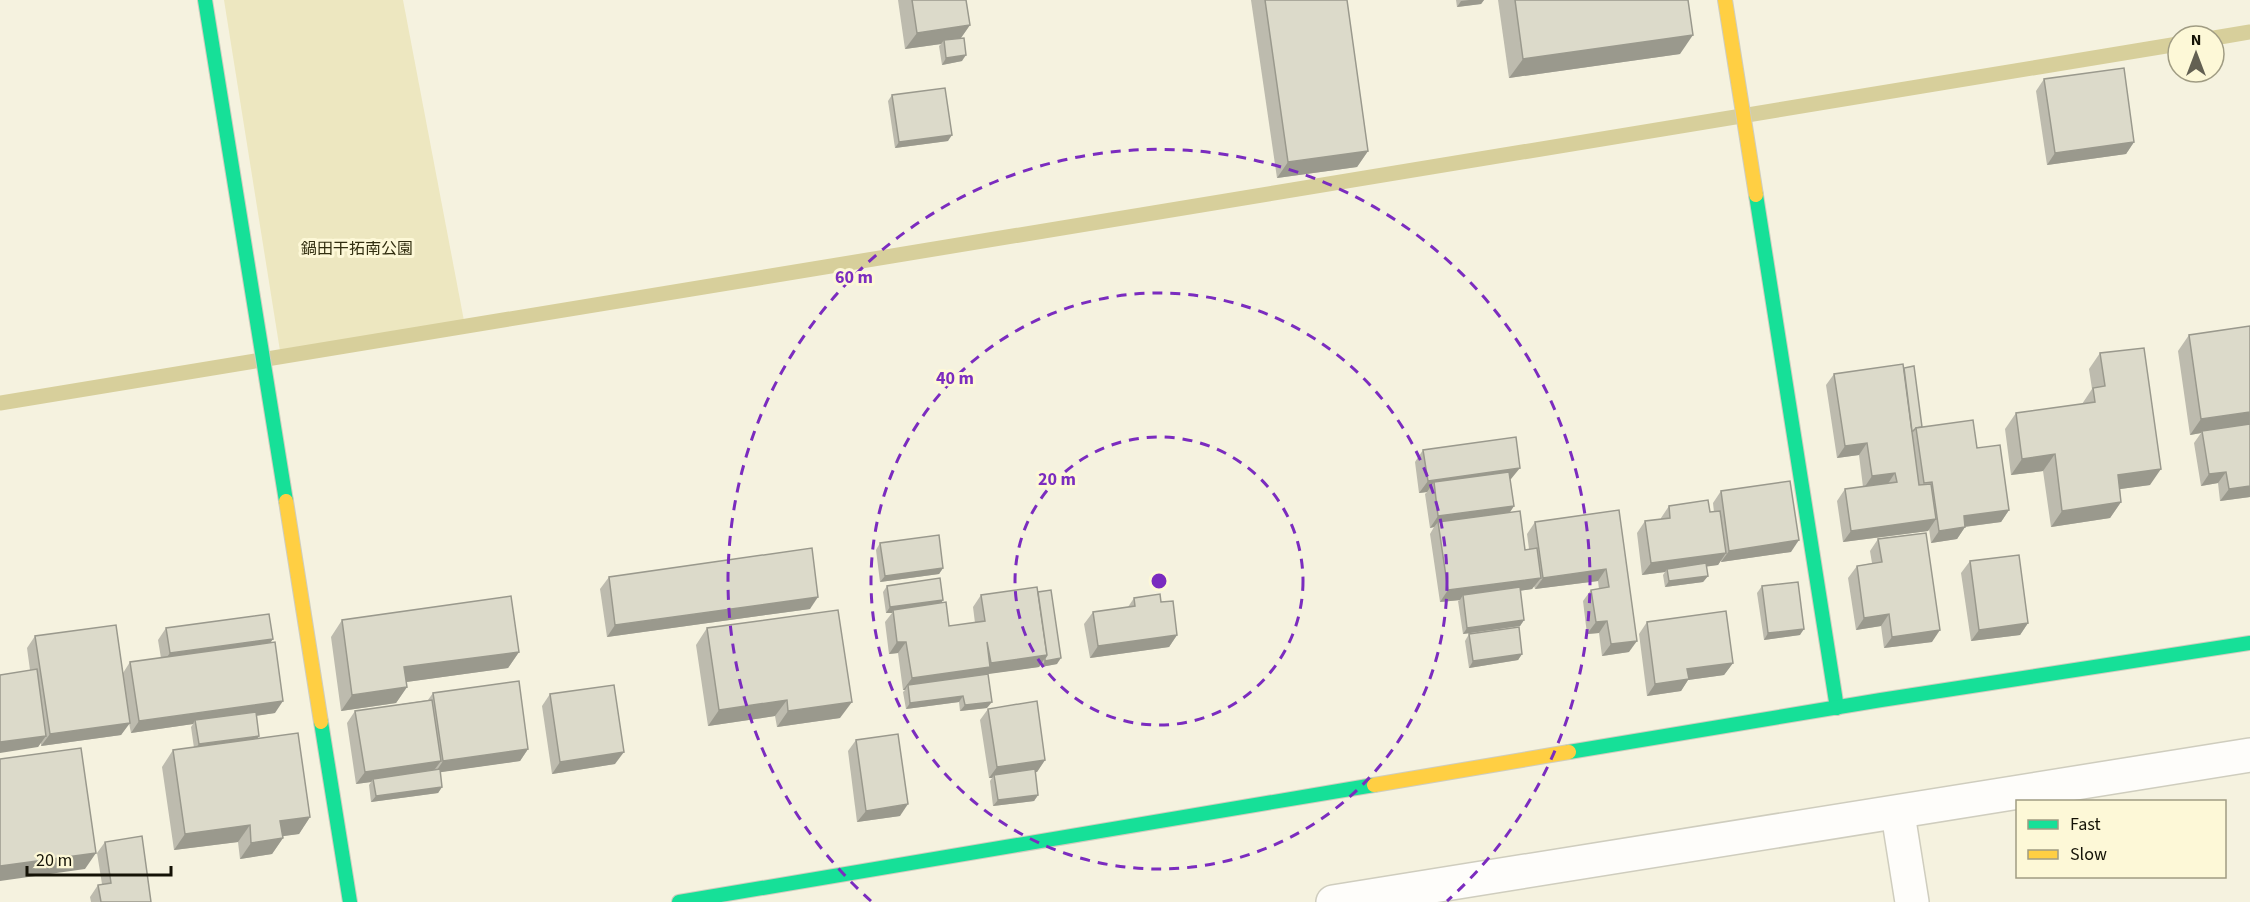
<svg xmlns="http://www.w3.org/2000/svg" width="2250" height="902" font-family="'Source Sans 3','Noto Sans JP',sans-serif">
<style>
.green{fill:#ede7c0}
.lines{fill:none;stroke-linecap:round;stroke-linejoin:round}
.stream{stroke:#d7cf9b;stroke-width:15}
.street-casing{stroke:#cfcdbe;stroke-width:36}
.fast-casing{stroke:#cfcdbe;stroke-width:16}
.slow-casing{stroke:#cfcdbe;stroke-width:16}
.street{stroke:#fefdfa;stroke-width:33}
.fast{stroke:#16e098;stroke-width:14}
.slow{stroke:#ffcf43;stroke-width:14}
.wall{fill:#bdbbae}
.shaded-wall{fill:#9a998d}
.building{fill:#dcdaca;stroke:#9a998d;stroke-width:1.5}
.ring{fill:none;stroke:#7b2cbf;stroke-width:3;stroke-dasharray:10 8}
.labels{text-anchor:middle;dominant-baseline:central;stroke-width:6;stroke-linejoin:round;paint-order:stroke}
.park-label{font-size:16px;fill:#322e10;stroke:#fdf8d7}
.centre{fill:#7b2cbf;stroke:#fdf8d7;stroke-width:3}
.ring-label{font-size:18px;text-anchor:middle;font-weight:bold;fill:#7b2cbf;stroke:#fdf8d7;stroke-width:6;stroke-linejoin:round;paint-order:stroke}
</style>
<rect width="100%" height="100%" fill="#f5f2df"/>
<!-- green -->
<polygon class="green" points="224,0 403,0 465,326 281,357"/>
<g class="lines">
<!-- stream -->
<g class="stream">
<polyline points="2214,38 2250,32"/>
<polyline points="0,403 2178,44"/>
</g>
<!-- street casing -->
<g class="street-casing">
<g id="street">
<polyline points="1898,814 1912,902"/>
<polyline points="1333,902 2250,755"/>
</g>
</g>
<!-- fast casing -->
<g class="fast-casing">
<g id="fast">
<polyline points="205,0 286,501"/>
<polyline points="1756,195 1837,708"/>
<polyline points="321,722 350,902"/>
<polyline points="1569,752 1881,700 2250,643"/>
<polyline points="679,902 1374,785"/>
</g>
</g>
<!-- slow casing -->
<g class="slow-casing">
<g id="slow">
<polyline points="1725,0 1756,195"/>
<polyline points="286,501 321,722"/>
<polyline points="1374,785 1569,752"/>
</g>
</g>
<!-- street -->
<use href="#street" class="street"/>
<!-- fast -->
<use href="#fast" class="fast"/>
<!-- slow -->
<use href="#slow" class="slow"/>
</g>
<!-- wall -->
<g class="wall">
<polygon points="898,0 966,0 970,25 961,38 962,61 942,65 939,46 941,44 905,49"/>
<polygon points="1251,0 1347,0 1368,151 1357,167 1277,178"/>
<polygon points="1456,0 1484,0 1481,4 1457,7"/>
<polygon points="1498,0 1688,0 1680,54 1509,78"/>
<polygon points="2044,79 2134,142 2126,154 2047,165 2036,91"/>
<polygon points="892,95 948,141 895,148 888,101"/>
<polygon points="2250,326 2250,497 2220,501 2218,483 2201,486 2194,443 2201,433 2190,435 2178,351 2189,335"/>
<polygon points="2100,353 2150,485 2120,489 2121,502 2110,518 2051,527 2043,471 2011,475 2005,429 2016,413 2082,404 2092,389 2089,369"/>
<polygon points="1904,368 1922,427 1977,448 2009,510 2001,522 1965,527 1957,539 1931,543 1929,529 1928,531 1843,542 1837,501 1845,489 1863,487 1859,455 1837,458 1826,385 1834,374"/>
<polygon points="1423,450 1511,479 1510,480 1514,506 1510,512 1525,550 1529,549 1527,534 1535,522 1619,510 1629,652 1602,656 1599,633 1587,634 1583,601 1591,590 1599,589 1598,581 1535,589 1534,586 1532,589 1520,591 1524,620 1520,626 1463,634 1458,601 1460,600 1440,602 1430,534 1434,527 1430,528 1425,494 1427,492 1419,493 1415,462"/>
<polygon points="1721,491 1791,552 1721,562 1721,560 1718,565 1706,566 1708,576 1703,582 1665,587 1663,575 1665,572 1642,575 1637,533 1645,521 1661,519 1661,518 1669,506 1710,512 1714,512 1713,503"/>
<polygon points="1878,539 1932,642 1884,648 1881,626 1856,630 1848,578 1857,566 1872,563 1870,551"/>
<polygon points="880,543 943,568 939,574 880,582 876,550"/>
<polygon points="1970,561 2028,623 2020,635 1971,641 1961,573"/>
<polygon points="609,577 810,609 607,637 600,589"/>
<polygon points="887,586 943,600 941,603 949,626 975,623 973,607 981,595 1057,664 1041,667 1041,664 1039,667 985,674 987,708 960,711 959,702 906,709 903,692 905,690 903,690 898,653 889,654 885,622 892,613 886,613 883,592"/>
<polygon points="1762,586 1800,635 1764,640 1757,593"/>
<polygon points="1134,598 1161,602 1177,635 1169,647 1090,658 1084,624 1093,612 1128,607"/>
<polygon points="342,620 519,652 508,668 406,682 407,687 396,703 341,711 331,637"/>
<polygon points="1647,622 1733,663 1724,675 1688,680 1681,691 1647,696 1639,634"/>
<polygon points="166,628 271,643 275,713 256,716 259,736 257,739 310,817 299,834 283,836 283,838 272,854 240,859 238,842 174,850 162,767 173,750 194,748 191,727 193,724 131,733 129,723 121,735 41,746 41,742 38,747 30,670 27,648 35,636 123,673 130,662 161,658 158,640"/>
<polygon points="707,628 840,718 777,727 775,716 708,726 696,645"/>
<polygon points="1469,634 1522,654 1518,660 1469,668 1465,641"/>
<polygon points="433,693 528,749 520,761 440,772 442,787 438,793 371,802 369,785 371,782 356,784 347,723 355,711 428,700"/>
<polygon points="550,694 615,764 552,774 542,706"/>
<polygon points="988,709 1045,760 1037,772 1035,772 1038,795 1034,801 993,806 990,781 992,778 989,778 980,720"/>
<polygon points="856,740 900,816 857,822 848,751"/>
<polygon points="105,842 151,902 91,902 90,897 98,885 102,884 97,853"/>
</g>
<!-- shaded-wall -->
<g class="shaded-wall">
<polygon points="1469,0 1484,0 1481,4 1457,7 1461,1"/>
<polygon points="970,25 958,42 944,40 941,44 905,49 917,33"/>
<polygon points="1693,35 1680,54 1509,78 1523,59"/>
<polygon points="966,55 962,61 942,65 946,58"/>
<polygon points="952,135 948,141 895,148 899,142"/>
<polygon points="2134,142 2126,154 2047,165 2055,153"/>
<polygon points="1368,151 1357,167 1277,178 1288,162"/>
<polygon points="2250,412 2250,426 2202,431 2201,433 2190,435 2201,419"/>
<polygon points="1867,443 1859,455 1837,458 1845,446"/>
<polygon points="2055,454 2043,471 2011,475 2022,459"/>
<polygon points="1520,468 1511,479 1435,491 1434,482 1427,492 1419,493 1428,481"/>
<polygon points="2161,469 2150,485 2106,491 2118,475"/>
<polygon points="2226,472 2218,483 2201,486 2209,474"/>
<polygon points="1895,473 1887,485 1864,488 1872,476"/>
<polygon points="2250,486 2250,497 2220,501 2229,489"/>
<polygon points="2121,502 2110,518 2051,527 2062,511"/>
<polygon points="1514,506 1506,518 1438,522 1434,527 1430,528 1438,516"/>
<polygon points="2009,510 2001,522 1955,528 1964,516"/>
<polygon points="1936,519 1928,531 1843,542 1851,531"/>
<polygon points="1965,527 1957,539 1931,543 1939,531"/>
<polygon points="1799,540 1791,552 1721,562 1729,551"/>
<polygon points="1726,553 1718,565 1668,572 1667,569 1665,572 1642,575 1651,563"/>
<polygon points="943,568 939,574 880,582 885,576"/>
<polygon points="1606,569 1598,581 1535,589 1543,578"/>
<polygon points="1708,576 1703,582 1665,587 1669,581"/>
<polygon points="1541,578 1532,589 1463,599 1463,595 1460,600 1440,602 1448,590"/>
<polygon points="818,597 810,609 607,637 615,625"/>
<polygon points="943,600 939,606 893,610 892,613 886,613 890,607"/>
<polygon points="1889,614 1881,626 1856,630 1864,618"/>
<polygon points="1524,620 1520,626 1463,634 1467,628"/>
<polygon points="1607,621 1599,633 1587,634 1596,622"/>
<polygon points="2028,623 2020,635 1971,641 1979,630"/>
<polygon points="1804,629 1800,635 1764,640 1768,633"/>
<polygon points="1940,630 1932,642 1884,648 1892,637"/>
<polygon points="1177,635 1169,647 1090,658 1098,646"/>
<polygon points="273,639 265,651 161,665 170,653"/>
<polygon points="1637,641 1629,652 1602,656 1611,644"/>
<polygon points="897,642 906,642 898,653 889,654"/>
<polygon points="519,652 508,668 392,684 404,667"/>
<polygon points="1522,654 1518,660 1469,668 1473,661"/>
<polygon points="1047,655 1039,667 908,685 905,690 903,690 912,678 988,667 991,663"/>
<polygon points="1061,658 1057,664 1041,667 1045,661"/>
<polygon points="1733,663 1724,675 1688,680 1681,691 1647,696 1655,684 1687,669"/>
<polygon points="407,687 396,703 341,711 352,695"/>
<polygon points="963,696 959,702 906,709 910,703"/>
<polygon points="787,700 775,716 708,726 719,710"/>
<polygon points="283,701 275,713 196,724 195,720 193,724 131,733 139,721"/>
<polygon points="852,702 840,718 777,727 788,711"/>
<polygon points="992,702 987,708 960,711 965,705"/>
<polygon points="130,723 121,735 41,746 50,734"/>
<polygon points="46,736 38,747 0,753 0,742"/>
<polygon points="259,736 255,742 194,750 199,744"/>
<polygon points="528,749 520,761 435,773 443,761"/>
<polygon points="624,752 615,764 552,774 560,762"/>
<polygon points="1045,760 1037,772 995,778 994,775 992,778 989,778 997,767"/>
<polygon points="441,761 432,773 373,779 371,782 356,784 365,772"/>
<polygon points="442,787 438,793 371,802 376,796"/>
<polygon points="1038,795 1034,801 993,806 998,800"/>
<polygon points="908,804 900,816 857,822 866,811"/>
<polygon points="310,817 299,834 269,838 280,821"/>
<polygon points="250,825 238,842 174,850 185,834"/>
<polygon points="283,838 272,854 240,859 251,843"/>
<polygon points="96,853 85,869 0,881 0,866"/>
</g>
<!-- building -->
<g class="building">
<polygon points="912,0 966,0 970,25 917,33"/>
<polygon points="1265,0 1347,0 1368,151 1288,162"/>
<polygon points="1515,0 1688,0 1693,35 1523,59"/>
<polygon points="964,38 966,55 946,58 944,40"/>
<polygon points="2124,68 2134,142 2055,153 2044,79"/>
<polygon points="945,88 952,135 899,142 892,95"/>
<polygon points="2250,326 2250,412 2201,419 2189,335"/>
<polygon points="2144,348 2161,469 2118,475 2121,502 2062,511 2055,454 2022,459 2016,413 2095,402 2093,388 2105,386 2100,353"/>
<polygon points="1903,364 1919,485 1931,484 1936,519 1851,531 1845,489 1897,482 1895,473 1872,476 1867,443 1845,446 1834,374"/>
<polygon points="1914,366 1922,427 1916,428 1913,431 1912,431 1904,368"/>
<polygon points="1973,420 1977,448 2000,445 2009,510 1964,516 1965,527 1939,531 1932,482 1924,483 1916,428"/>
<polygon points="2250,424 2250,486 2229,489 2226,472 2209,474 2202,431"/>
<polygon points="1516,437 1520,468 1428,481 1423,450"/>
<polygon points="1509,472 1514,506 1438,516 1434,482"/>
<polygon points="1790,481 1799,540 1729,551 1721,491"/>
<polygon points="1708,500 1710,512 1720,511 1726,553 1651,563 1645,521 1670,518 1669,506"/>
<polygon points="1619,510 1637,641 1611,644 1607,621 1596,622 1591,590 1609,587 1606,569 1543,578 1535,522"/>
<polygon points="1520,511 1525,550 1537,548 1541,578 1448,590 1438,522"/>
<polygon points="1926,533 1940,630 1892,637 1889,614 1864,618 1857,566 1882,562 1878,539"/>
<polygon points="939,535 943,568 885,576 880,543"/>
<polygon points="812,548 818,597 615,625 609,577"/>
<polygon points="2019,555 2028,623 1979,630 1970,561"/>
<polygon points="1706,563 1708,576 1669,581 1667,569"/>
<polygon points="940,578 943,600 890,607 887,586"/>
<polygon points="1798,582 1804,629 1768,633 1762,586"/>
<polygon points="1037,587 1047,655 991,663 987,642 990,667 912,678 906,642 897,642 893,610 946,602 949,626 985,621 981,595"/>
<polygon points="1520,587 1524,620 1467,628 1463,595"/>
<polygon points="1051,590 1061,658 1045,661 1045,658 1047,655 1038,592"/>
<polygon points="1160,594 1161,602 1173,601 1177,635 1098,646 1093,612 1135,606 1134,598"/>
<polygon points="511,596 519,652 404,667 407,687 352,695 342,620"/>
<polygon points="838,610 852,702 788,711 787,700 719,710 707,628"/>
<polygon points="1726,611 1733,663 1687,669 1689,679 1655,684 1647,622"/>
<polygon points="269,614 273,639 170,653 166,628"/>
<polygon points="116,625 130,723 50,734 35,636"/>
<polygon points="1519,627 1522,654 1473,661 1469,634"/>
<polygon points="275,642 283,701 139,721 130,662"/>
<polygon points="37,669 46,736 0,742 0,675"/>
<polygon points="988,674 992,702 965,705 963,696 910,703 908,685"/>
<polygon points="519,681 528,749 443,761 433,693"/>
<polygon points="614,685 624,752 560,762 550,694"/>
<polygon points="432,700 441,761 365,772 355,711"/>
<polygon points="1037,701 1045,760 997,767 988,709"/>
<polygon points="256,712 259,736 199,744 195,720"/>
<polygon points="298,733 310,817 280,821 283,838 251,843 250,825 185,834 173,750"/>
<polygon points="898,734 908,804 866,811 856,740"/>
<polygon points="81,748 96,853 0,866 0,759"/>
<polygon points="440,769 442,787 376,796 373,779"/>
<polygon points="1035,769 1038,795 998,800 994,775"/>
<polygon points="142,836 151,902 101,902 98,885 111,883 105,842"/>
</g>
<!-- distance rings -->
<g class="ring">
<circle cx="1159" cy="581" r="144"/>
<circle cx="1159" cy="581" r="288"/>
<path d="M871 901A431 431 0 1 1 1447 901"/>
</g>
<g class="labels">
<!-- park labels -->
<g class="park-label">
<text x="357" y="249">鍋田干拓南公園</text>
</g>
</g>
<circle cx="1159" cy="581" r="9" class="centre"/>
<g class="ring-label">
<text x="854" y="283">60 m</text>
<text x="955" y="384">40 m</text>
<text x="1057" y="485">20 m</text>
</g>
<!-- legend -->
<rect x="2016" y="800" width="210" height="78" fill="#fdf8d7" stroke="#a09c83" stroke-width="1.5"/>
<rect x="2028" y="820" width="30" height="9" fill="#16e098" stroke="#a09c83" stroke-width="1.5"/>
<text x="2070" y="830" font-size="18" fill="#141206">Fast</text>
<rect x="2028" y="850" width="30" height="9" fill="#ffcf43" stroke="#a09c83" stroke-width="1.5"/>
<text x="2070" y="860" font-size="18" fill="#141206">Slow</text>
<!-- north arrow -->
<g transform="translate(2196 54)"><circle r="28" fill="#fdf8d7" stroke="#a09c83" stroke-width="1.5"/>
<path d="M0-4.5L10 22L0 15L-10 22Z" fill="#636052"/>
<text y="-9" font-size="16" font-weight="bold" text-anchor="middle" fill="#141206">N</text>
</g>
<!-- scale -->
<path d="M27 866v9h144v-9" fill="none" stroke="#141206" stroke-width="3"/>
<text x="36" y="866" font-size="18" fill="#141206" stroke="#fdf8d7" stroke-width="4.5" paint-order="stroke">20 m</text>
</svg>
